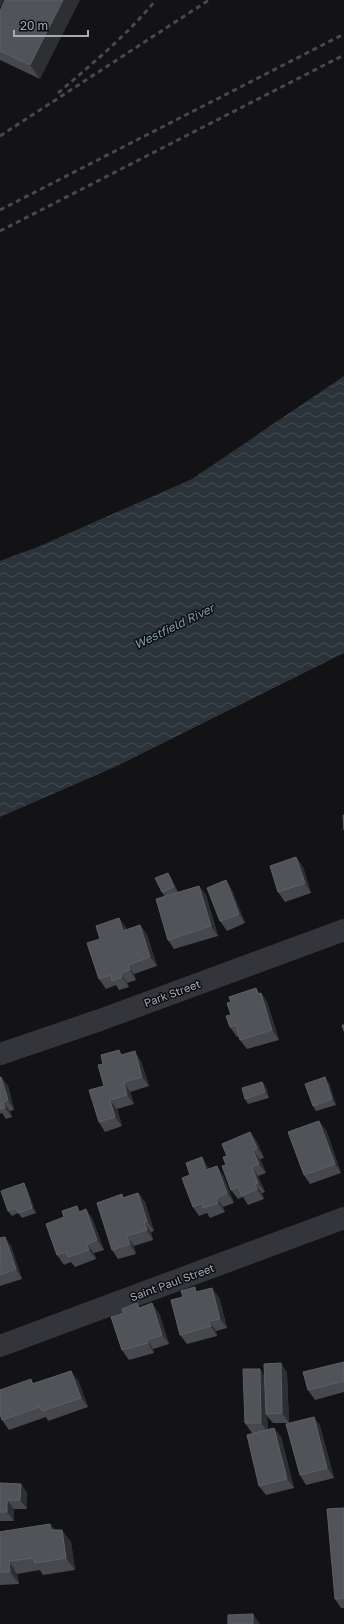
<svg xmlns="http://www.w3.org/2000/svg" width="344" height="1624" font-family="'Golos Text',sans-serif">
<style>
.water{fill:url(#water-waves)}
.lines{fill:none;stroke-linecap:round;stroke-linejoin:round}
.street{stroke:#34353a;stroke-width:22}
.rail{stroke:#47494f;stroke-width:3;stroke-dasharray:5 4;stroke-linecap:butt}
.wall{fill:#46484d}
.shaded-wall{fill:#2d2f32}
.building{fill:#505358;stroke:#5d6167}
.labels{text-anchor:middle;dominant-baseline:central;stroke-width:3;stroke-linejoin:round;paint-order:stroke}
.street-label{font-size:11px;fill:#a4abb6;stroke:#0e0e10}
.water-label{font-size:12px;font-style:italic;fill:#799eb2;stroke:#0e0e10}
</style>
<defs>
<pattern id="water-waves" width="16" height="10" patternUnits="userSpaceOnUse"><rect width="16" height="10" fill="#293339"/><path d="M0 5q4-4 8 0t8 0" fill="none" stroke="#454e53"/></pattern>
</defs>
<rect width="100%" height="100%" fill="#131315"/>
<!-- water -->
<polygon class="water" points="344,376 344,653 117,766 0,817 0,561 40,546 192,479"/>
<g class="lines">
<!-- street -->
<g class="street">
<polyline points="0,1054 100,1020 344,930"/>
<polyline points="0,1346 344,1218"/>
</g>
<!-- rail -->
<g class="rail">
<path d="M58 93C92 64 127 35 156 0"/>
<polyline points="0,136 209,0"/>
<polyline points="0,210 344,34"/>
<polyline points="0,231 344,55"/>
</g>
</g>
<!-- wall -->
<g class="wall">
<polygon points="0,11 40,79 0,60"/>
<polygon points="296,857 303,867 311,893 285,902 278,892"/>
<polygon points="168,873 171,878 178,892 172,894 199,886 206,895 218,936 174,949 168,940 165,897 162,892"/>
<polygon points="226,880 232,890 245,923 227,931 220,921"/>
<polygon points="119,918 126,928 127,930 140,925 147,935 157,966 134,974 136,980 127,983 129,987 119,990 116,985 106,989 99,979 100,939"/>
<polygon points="256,988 259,993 261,993 267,1002 279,1040 247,1049 240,1040 239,1036 237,1037 230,1027 231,1002"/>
<polygon points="122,1055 141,1061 149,1086 130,1092 134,1104 117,1109 122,1126 105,1132 99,1122 104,1086 103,1064"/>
<polygon points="0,1077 8,1086 14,1110 10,1111 12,1117 6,1119 2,1113 0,1114"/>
<polygon points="262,1082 266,1087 269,1098 248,1104 245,1099"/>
<polygon points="329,1083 336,1105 316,1111 313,1106"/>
<polygon points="326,1130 341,1173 310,1184 304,1175"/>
<polygon points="250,1132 257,1142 264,1158 260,1159 266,1173 258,1176 265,1192 262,1193 264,1199 248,1205 243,1197 238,1199 231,1190 226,1165 227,1156"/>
<polygon points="208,1167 209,1169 223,1175 234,1203 223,1207 225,1212 210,1218 207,1213 199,1216 193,1207"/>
<polygon points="27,1189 36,1213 22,1218 18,1213 12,1216 8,1211"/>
<polygon points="138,1193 145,1202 154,1231 151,1232 153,1240 134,1246 136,1254 118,1259 112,1250 124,1197"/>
<polygon points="80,1211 92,1218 104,1250 94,1253 96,1259 75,1267 71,1262 64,1265 57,1255"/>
<polygon points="0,1238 11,1246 22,1279 0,1286"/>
<polygon points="198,1291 219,1297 227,1328 216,1331 217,1336 187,1344 180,1335 183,1297"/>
<polygon points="140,1308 159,1313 169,1344 153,1349 154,1353 129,1360 122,1350"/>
<polygon points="344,1362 344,1392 315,1400 308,1390"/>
<polygon points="281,1363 287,1373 289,1423 273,1423 267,1416 268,1430 274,1428 281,1437 294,1488 266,1495 259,1486 255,1433 252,1433 245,1423 264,1375"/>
<polygon points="31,1379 34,1384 78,1380 88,1407 48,1421 46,1417 9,1430 2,1420"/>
<polygon points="314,1417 320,1426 334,1478 306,1485 300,1475"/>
<polygon points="0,1483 21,1484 27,1493 27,1509 14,1509 14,1521 0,1521"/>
<polygon points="344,1508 344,1608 341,1608 335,1599"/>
<polygon points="50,1524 55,1530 71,1542 75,1570 43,1575 40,1570 17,1574 19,1584 0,1585 0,1532 5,1531"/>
</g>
<!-- shaded-wall -->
<g class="shaded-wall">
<polygon points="0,0 4,0 0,8"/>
<polygon points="63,0 80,0 40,79 30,65"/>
<polygon points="296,857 303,867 311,893 305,883"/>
<polygon points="168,873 171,878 178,892 174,887"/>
<polygon points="226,880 232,890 245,923 239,914"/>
<polygon points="199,886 206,895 218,936 211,926"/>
<polygon points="119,918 126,928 130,940 123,931"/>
<polygon points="140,925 147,935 157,966 150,957"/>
<polygon points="128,965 134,974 136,980 130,970"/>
<polygon points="121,973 127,983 129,987 122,977"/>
<polygon points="256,988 262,998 261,993 267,1002 279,1040 272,1030"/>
<polygon points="135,1051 141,1061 149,1086 142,1077"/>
<polygon points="1,1077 8,1086 14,1110 8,1100"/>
<polygon points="325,1077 329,1083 336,1105 332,1099"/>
<polygon points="124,1082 130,1092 134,1104 127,1095"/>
<polygon points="262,1082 266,1087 269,1098 265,1092"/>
<polygon points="110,1100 117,1109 122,1126 115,1117"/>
<polygon points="3,1102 10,1111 12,1117 5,1108"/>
<polygon points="319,1121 326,1130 341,1173 335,1164"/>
<polygon points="250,1132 257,1142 264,1158 257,1148"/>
<polygon points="253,1150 260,1159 266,1173 259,1164"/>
<polygon points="202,1157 208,1167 213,1179 206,1170"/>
<polygon points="217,1166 223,1175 234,1203 227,1193"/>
<polygon points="252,1167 258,1176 265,1192 258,1183"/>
<polygon points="24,1183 27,1189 36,1213 32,1208"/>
<polygon points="255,1184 262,1193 264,1199 257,1189"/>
<polygon points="138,1193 145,1202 154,1231 147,1221"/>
<polygon points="216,1198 223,1207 225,1212 218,1203"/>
<polygon points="86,1209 92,1218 104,1250 97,1240"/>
<polygon points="144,1222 151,1232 153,1240 147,1230"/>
<polygon points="127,1236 134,1246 136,1254 130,1244"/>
<polygon points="5,1237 11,1246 22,1279 16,1269"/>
<polygon points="87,1244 94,1253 96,1259 89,1250"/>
<polygon points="212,1288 219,1297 227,1328 220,1319"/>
<polygon points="152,1303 159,1313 169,1344 162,1335"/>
<polygon points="209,1321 216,1331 217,1336 211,1326"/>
<polygon points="147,1340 153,1349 154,1353 148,1343"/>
<polygon points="281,1363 287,1373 289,1423 282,1413"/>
<polygon points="260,1369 266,1378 266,1414 267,1416 268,1432 261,1423"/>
<polygon points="71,1371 78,1380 88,1407 81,1398"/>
<polygon points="314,1417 320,1426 334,1478 327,1468"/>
<polygon points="274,1428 281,1437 294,1488 287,1479"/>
<polygon points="21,1484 27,1493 27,1509 20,1500"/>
<polygon points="7,1500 14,1509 14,1521 7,1512"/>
<polygon points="50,1524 59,1536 51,1530"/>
<polygon points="62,1530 71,1542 75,1570 66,1558"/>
<polygon points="9,1561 17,1574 19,1584 10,1572"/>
<polygon points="253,1614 260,1624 253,1624"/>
</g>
<!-- building -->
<g class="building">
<polygon points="5,0 63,0 30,65 0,51 0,11"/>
<polygon points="343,815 344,815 344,830"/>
<polygon points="296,857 305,883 278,892 270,866"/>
<polygon points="168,873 174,887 162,892 155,878"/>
<polygon points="226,880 239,914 220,921 207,888"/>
<polygon points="199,886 211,926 168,940 156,899"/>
<polygon points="119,918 123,931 140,925 150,957 128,965 130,970 121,973 122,977 112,981 111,975 99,979 87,943 100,939 96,926"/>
<polygon points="256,988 258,994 261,993 272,1030 240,1040 236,1025 230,1027 226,1016 231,1015 227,1003 231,1002 229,997"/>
<polygon points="342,1025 344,1025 344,1031"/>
<polygon points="119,1050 121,1055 135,1051 142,1077 124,1082 127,1095 110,1100 115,1117 99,1122 89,1090 104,1086 98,1065 103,1064 101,1055"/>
<polygon points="0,1077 1,1077 8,1100 3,1102 5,1108 0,1109"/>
<polygon points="325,1077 332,1099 313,1106 305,1084"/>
<polygon points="262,1082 265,1092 245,1099 242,1088"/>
<polygon points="319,1121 335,1164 304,1175 288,1132"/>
<polygon points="250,1132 257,1148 253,1150 259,1164 252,1167 258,1183 255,1184 257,1189 242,1196 238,1187 231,1190 222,1166 226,1165 223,1157 227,1156 222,1144"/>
<polygon points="202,1157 206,1170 217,1166 227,1193 216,1198 218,1203 203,1208 202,1203 193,1207 182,1178 190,1175 186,1163"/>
<polygon points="24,1183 32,1208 18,1213 16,1208 8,1211 1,1191"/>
<polygon points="138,1193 147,1221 144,1222 147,1230 127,1236 130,1244 112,1250 97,1203 122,1194 123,1198"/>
<polygon points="77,1206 79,1212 86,1209 97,1240 87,1244 89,1250 68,1257 66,1252 57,1255 46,1224 64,1217 62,1211"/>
<polygon points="5,1237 16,1269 0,1275 0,1238"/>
<polygon points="195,1287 196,1292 212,1288 220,1319 209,1321 211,1326 180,1335 171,1300 183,1297 181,1291"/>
<polygon points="137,1303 139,1308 152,1303 162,1335 147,1340 148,1343 122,1350 111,1317 123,1313 122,1309"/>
<polygon points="344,1362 344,1381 308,1390 303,1372"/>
<polygon points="281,1363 282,1413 266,1414 264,1364"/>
<polygon points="243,1369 260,1369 261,1423 245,1423"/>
<polygon points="71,1371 81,1398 42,1411 40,1407 2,1420 0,1414 0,1390 31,1379 32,1384"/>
<polygon points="314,1417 327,1468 300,1475 286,1424"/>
<polygon points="274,1428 287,1479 259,1486 247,1435"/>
<polygon points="0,1483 21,1484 20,1500 7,1500 7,1512 0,1512"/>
<polygon points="344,1508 344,1598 335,1599 327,1509"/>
<polygon points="50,1524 51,1530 62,1530 66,1558 35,1563 34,1558 9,1561 10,1572 0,1572 0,1532 5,1531"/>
<polygon points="253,1614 253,1624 228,1624 228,1615"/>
</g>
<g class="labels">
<!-- street labels -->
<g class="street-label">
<text transform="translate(172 993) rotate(-20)">Park Street</text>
<text transform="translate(172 1282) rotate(-20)">Saint Paul Street</text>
</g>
<!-- water labels -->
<g class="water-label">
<text transform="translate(174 626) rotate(-26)">Westfield River</text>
</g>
</g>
<!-- scale -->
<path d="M14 30v6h74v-6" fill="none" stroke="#a4abb6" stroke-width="2"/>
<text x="20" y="30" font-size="12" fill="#a4abb6" stroke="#0e0e10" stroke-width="3" paint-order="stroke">20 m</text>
</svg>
